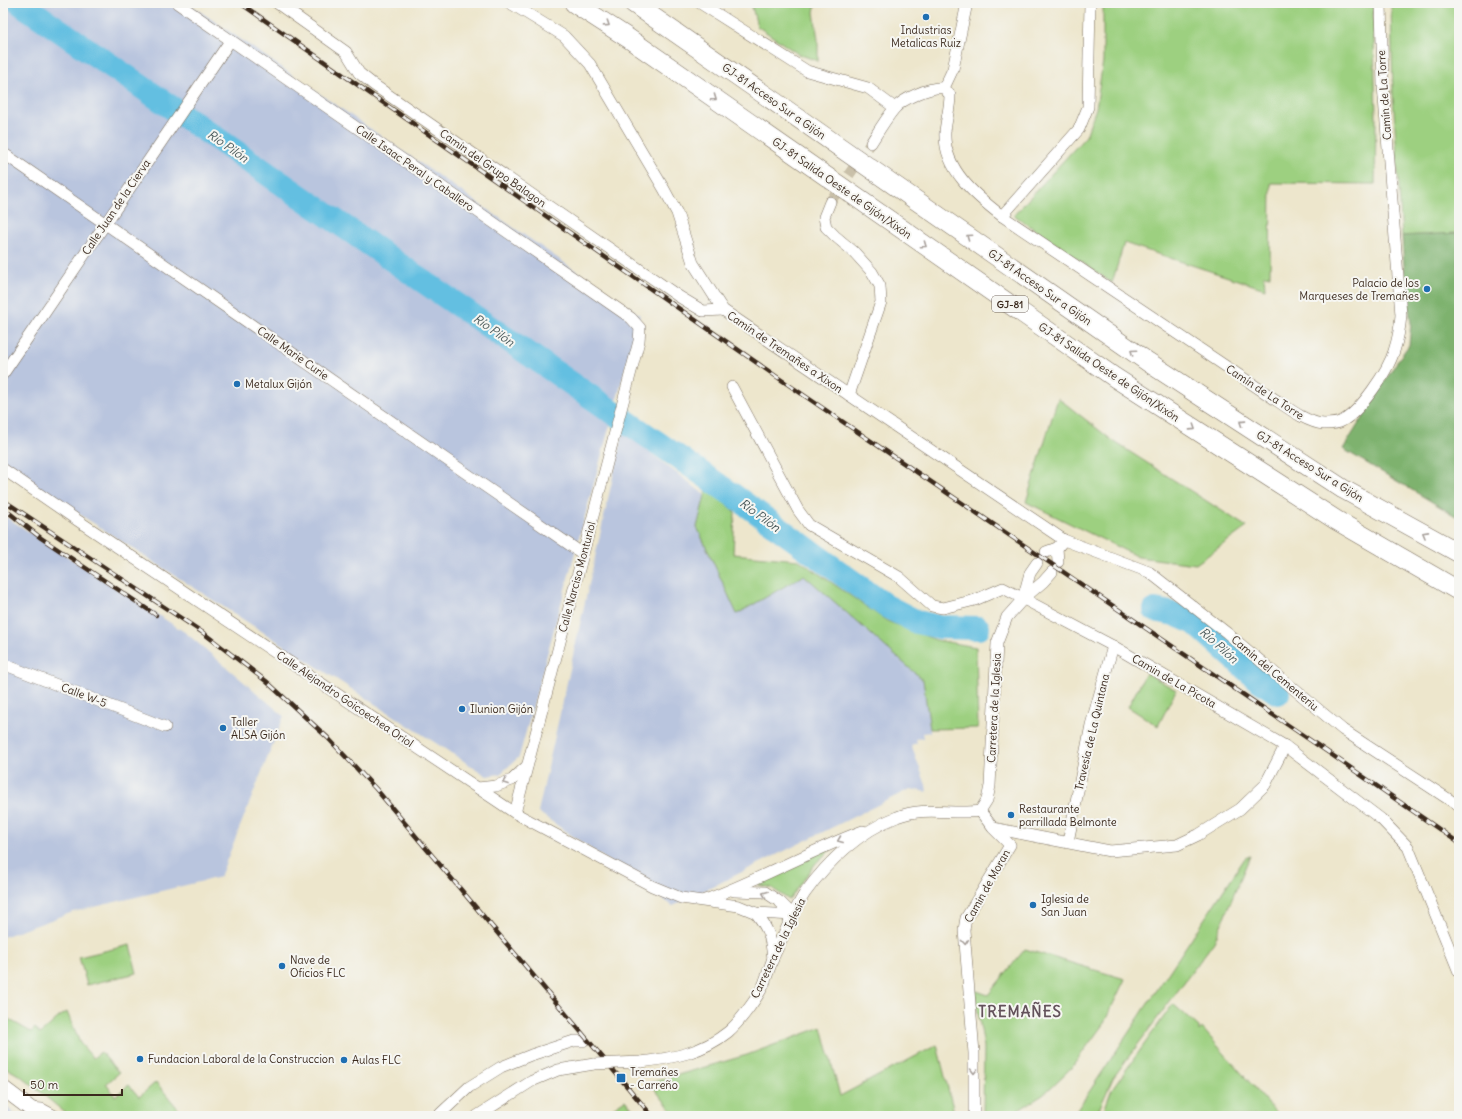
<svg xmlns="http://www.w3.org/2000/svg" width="1462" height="1119" font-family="Delius,sans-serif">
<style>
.industrial{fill:#b9c5de}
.green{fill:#9dd080;stroke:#6c7d4f}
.forest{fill:#7eb26e;stroke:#5c6e46}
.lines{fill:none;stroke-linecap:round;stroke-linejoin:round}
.river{stroke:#63bfe1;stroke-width:24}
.street-tunnel{stroke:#c9c0a9;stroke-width:11;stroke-dasharray:11 5.5;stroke-linecap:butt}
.street-casing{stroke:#796c5b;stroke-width:12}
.secondary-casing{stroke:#796c5b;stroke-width:16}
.highway-casing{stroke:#796c5b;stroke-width:20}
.street{stroke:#fff;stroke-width:11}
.secondary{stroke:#fff;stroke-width:15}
.highway{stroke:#fff;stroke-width:19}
.rail-casing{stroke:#3b2a1e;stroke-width:4.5}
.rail{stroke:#f6f6f2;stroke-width:3;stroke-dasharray:9;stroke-linecap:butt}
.street-bridge-casing{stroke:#796c5b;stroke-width:12;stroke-linecap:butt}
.street-bridge{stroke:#fff;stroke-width:11}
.oneway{stroke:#a79f9a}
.poi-dot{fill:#1f6fb2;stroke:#f6f6f2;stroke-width:1.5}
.labels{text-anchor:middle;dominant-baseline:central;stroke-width:4;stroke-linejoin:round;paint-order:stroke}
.shield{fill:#f6f6f2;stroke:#73675e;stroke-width:1}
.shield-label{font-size:10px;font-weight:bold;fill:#3b2a1e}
.poi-label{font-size:11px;fill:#3b2a1e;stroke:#f6f6f2;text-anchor:start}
.street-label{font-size:11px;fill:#3b2a1e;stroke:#f6f6f2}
.water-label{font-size:12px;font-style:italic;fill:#475758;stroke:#f6f6f2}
.district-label{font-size:15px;font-weight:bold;letter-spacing:1px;fill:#63525b;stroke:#f6f6f2}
</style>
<rect width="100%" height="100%" fill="#f6f6f2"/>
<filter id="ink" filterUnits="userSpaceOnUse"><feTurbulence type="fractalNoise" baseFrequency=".025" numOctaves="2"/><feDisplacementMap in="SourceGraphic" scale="8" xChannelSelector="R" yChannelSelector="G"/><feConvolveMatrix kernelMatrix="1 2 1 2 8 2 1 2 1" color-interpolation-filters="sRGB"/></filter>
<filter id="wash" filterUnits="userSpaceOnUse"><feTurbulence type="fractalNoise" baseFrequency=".012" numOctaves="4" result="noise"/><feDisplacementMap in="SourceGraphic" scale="16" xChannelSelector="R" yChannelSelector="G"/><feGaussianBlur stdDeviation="0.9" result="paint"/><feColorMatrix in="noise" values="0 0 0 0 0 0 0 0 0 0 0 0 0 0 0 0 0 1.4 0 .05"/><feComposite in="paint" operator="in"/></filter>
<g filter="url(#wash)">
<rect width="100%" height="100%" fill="#ede6cc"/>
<!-- industrial -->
<g class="industrial">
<polygon points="3,3 188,3 640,315 519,757 500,774 487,776 3,465"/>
<polygon points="623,432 705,495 697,527 737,613 804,575 923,680 930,729 930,732 922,733 923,738 916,739 917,743 911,745 926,785 927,792 910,789 673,906 538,812"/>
<polygon points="3,515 186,633 284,716 220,877 73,912 3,937"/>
<polygon points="3,1104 7,1107 16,1116 3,1116"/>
</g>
<!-- green -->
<g class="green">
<polygon points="751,3 816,3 814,12 818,40 818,61 798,54 757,26"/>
<polygon points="1103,3 1373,3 1376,119 1375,184 1271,183 1270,276 1264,275 1265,289 1124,243 1112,283 1014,215 1086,136 1096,108 1103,61"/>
<polygon points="1391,3 1459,3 1459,233 1402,236 1393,96"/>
<polygon points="1058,398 1113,441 1247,527 1196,564 1138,557 1026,502"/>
<polygon points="707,488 735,512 733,554 799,560 887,621 936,640 976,647 978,728 930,729 923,680 804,575 737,614 697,527"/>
<polygon points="1146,673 1176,690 1158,726 1128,707"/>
<polygon points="831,847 831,849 816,863 789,900 772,888 759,885 759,883"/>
<polygon points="1250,856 1214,942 1113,1078 1096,1116 1073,1116 1245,858"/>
<polygon points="130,945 137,973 87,985 79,957"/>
<polygon points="1025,949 1125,979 1104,1023 1072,1067 1043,1095 1009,1116 983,1116 984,1047 974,990 988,995"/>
<polygon points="1173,1004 1199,1027 1199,1031 1202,1028 1279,1116 1102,1116 1111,1091"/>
<polygon points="67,1012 80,1043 93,1058 101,1052 119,1073 106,1084 115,1096 129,1085 139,1097 156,1082 184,1116 69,1116 22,1077 3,1066 3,1016 31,1032 35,1028 40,1034 59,1017"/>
<polygon points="822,1027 840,1096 937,1045 955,1116 676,1116 650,1083 747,1055"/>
<polygon points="625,1100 639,1116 595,1116 604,1114"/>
</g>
<!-- forest -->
<polygon class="forest" points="1459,233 1459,518 1343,449 1398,360 1409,345 1411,323 1405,280 1402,236"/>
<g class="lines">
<!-- river -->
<g class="river">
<polyline points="20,3 733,495 886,606 917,622 940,627 978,628"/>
<polyline points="1155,610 1174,614 1195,623 1256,678 1278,693"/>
</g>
</g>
</g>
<g filter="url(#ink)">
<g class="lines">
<!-- street-tunnel -->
<polyline class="street-tunnel" points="830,202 871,143"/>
<!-- street casing -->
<g class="street-casing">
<g id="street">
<polyline points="177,3 631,318 640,328 639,341 515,813"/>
<polyline points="277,3 346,52 359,73 374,85 678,296 703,311 723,310"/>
<polyline points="510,3 564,36 590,64 664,189 677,213 693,263 723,310 1064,540 1149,572 1227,633 1343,730 1459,806"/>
<polyline points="700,3 807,71 868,88 895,108"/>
<polyline points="944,88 953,69 967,3"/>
<path d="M871 143C878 132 885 120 894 109 902 99 931 86 944 88L950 95C950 108 946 120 945 132 943 169 976 196 1002 216L1270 396C1284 405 1306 423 1324 424 1329 424 1337 424 1342 421 1360 412 1388 371 1394 351 1398 339 1400 328 1401 315L1383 85 1381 3"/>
<polyline points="3,153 583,554"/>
<polyline points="830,202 824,217 826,227 835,236 854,252 872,272 880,286 881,302 849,395"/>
<polyline points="1002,216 1079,129 1088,107 1090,3"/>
<polyline points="3,374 230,41"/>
<polyline points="732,387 798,510 809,525 899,577 932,606 943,608 975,600 1003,588 1113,646 1285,746 1381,819 1408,847 1459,972"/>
<polyline points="3,469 77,520 515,813 652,886 681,898 739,906 756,913 793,915"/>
<polyline points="1057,548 1058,562"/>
<polyline points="1046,552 1057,548 1064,540"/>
<polyline points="1023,599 1030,573 1037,563"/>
<polyline points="3,664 165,727"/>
<polyline points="478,788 496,786 512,780 527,766"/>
<polyline points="993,828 1110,851 1177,845 1198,835 1240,809 1265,785 1285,746"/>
<polyline points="1068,842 1091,725 1113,646"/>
<polyline points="734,891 765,892 780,902 793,915"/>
<path d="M705 900C759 880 809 851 863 831"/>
<path d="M756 913C769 930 771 937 773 959"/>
<path d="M641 1062C673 1058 702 1053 728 1032 739 1023 758 997 764 984 767 975 770 967 773 958 783 937 792 913 805 893 828 861 860 831 897 817 924 806 953 815 980 811L987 800 990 786 997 643 1007 617 1023 599 1043 582 1052 572"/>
<polyline points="31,1108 42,1109 55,1116"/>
<polyline points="438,1116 469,1087 501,1067 531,1055 574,1041 583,1041"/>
<polyline points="477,1116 532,1081 558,1070 594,1064"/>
<polyline points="974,1116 974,1053 964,930 966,918 1010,845 993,828 980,811"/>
</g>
</g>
<!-- secondary casing -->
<g class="secondary-casing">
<polyline id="secondary" points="3,1088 40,1116"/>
</g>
<!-- highway casing -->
<g class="highway-casing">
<g id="highway">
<polyline points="574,3 628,38 1114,377 1336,520 1459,591"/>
<polyline points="633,3 1148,362 1343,489 1459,553"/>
</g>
</g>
<!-- street -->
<use href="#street" class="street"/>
<!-- secondary -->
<use href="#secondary" class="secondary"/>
<!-- highway -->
<use href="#highway" class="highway"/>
<!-- rail casing -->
<g class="rail-casing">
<g id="rail">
<polyline points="240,3 780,379 1332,755 1459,843"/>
<polyline points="3,500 202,632 266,681 328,738 376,789 652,1116"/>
<polyline points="3,508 41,538 156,615"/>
</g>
</g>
<!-- rail -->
<use href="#rail" class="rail"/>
<!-- street-bridge casing -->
<g class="street-bridge-casing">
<polyline id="street-bridge" points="594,1064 641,1062"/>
</g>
<!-- street-bridge -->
<use href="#street-bridge" class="street-bridge"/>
</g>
<!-- one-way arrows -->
<defs><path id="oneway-chevron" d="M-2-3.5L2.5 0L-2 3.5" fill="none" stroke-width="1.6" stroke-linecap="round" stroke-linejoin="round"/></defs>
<g class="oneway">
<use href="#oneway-chevron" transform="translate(607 24) rotate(33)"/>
<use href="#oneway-chevron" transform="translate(714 98) rotate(35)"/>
<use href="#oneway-chevron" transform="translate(969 237) rotate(-145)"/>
<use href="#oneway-chevron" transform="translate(924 245) rotate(35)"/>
<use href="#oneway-chevron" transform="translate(1133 352) rotate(-145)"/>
<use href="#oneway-chevron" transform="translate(1242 423) rotate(-147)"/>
<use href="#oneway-chevron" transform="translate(1193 428) rotate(33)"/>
<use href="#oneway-chevron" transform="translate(1425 534) rotate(-151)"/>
<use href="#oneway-chevron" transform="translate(505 782) rotate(160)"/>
<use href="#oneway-chevron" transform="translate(840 840) rotate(158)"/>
<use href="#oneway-chevron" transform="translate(765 894) rotate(-159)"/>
<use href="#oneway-chevron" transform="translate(965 942) rotate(85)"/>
<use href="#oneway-chevron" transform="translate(974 1071) rotate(90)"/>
</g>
</g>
<!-- markers -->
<g class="poi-dot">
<circle cx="926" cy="17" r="4"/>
<circle cx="1427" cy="289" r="4"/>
<circle cx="237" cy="384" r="4"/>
<circle cx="462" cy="709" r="4"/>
<circle cx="223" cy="728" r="4"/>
<circle cx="1011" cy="815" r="4"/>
<circle cx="1033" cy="905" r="4"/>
<circle cx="282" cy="966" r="4"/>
<circle cx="140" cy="1059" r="4"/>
<circle cx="344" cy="1060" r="4"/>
<rect x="616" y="1073" width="10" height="10" rx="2"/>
</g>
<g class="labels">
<!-- shield labels -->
<rect class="shield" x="992" y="296" width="36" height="16" rx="3"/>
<g class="shield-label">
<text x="1010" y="304">GJ-81</text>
</g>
<!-- poi labels -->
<g class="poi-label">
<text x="926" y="30" text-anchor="middle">Industrias<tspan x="926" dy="13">Metalicas Ruiz</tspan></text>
<text x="1419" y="283" text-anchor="end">Palacio de los<tspan x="1419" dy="13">Marqueses de Tremañes</tspan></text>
<text x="245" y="384">Metalux Gijón</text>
<text x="470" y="709">Ilunion Gijón</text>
<text x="231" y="722">Taller<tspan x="231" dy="13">ALSA Gijón</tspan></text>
<text x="1019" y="809">Restaurante<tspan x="1019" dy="13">parrillada Belmonte</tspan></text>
<text x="1041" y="899">Iglesia de<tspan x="1041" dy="13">San Juan</tspan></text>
<text x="290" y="960">Nave de<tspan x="290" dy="13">Oficios FLC</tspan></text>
<text x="148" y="1059">Fundacion Laboral de la Construccion</text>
<text x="352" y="1060">Aulas FLC</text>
<text x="630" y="1072">Tremañes<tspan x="630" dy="13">- Carreño</tspan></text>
</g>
<!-- street labels -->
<g class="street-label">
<text transform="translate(1384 95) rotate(-94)">Camín de La Torre</text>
<text transform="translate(774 101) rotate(35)">GJ-81 Acceso Sur a Gijón</text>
<text transform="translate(415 168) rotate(35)">Calle Isaac Peral y Caballero</text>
<text transform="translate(493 168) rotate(35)">Camin del Grupo Balagon</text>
<text transform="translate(842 188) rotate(35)">GJ-81 Salida Oeste de Gijón/Xixón</text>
<text transform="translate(116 207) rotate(-56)">Calle Juan de la Cierva</text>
<text transform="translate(1040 287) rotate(35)">GJ-81 Acceso Sur a Gijón</text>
<text transform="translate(785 352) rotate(34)">Camín de Tremañes a Xixon</text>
<text transform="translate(293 353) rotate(35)">Calle Marie Curie</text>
<text transform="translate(1109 372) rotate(34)">GJ-81 Salida Oeste de Gijón/Xixón</text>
<text transform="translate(1265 392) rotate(33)">Camín de La Torre</text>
<text transform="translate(1310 466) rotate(32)">GJ-81 Acceso Sur a Gijón</text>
<text transform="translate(577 577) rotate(-75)">Calle Narciso Monturiol</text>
<text transform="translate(1275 673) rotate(40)">Camín del Cementeriu</text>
<text transform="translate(1174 681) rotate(30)">Camin de La Picota</text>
<text transform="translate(84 695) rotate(21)">Calle W-5</text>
<text transform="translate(345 699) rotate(34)">Calle Alejandro Goicoechea Oriol</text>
<text transform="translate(994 708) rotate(-87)">Carretera de la Iglesia</text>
<text transform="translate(1092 732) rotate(-77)">Travesía de La Quintana</text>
<text transform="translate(987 886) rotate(-61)">Camin de Moran</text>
<text transform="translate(778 948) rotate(-64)">Carretera de la Iglesia</text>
</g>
<!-- water labels -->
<g class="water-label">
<text transform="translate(228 146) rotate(35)">Río Pilón</text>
<text transform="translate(494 330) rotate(35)">Río Pilón</text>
<text transform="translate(760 515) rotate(36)">Río Pilón</text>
<text transform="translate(1219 645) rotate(42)">Río Pilón</text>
</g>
<!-- district labels -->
<g class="district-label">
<text x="1020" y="1011">TREMAÑES</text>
</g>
</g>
<!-- margin -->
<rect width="1462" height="1119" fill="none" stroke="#f6f6f2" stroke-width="16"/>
<!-- scale -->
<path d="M24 1089v6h98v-6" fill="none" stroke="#3b2a1e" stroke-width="2"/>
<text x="30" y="1089" font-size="12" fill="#3b2a1e" stroke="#f6f6f2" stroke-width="3" paint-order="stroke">50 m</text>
</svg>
